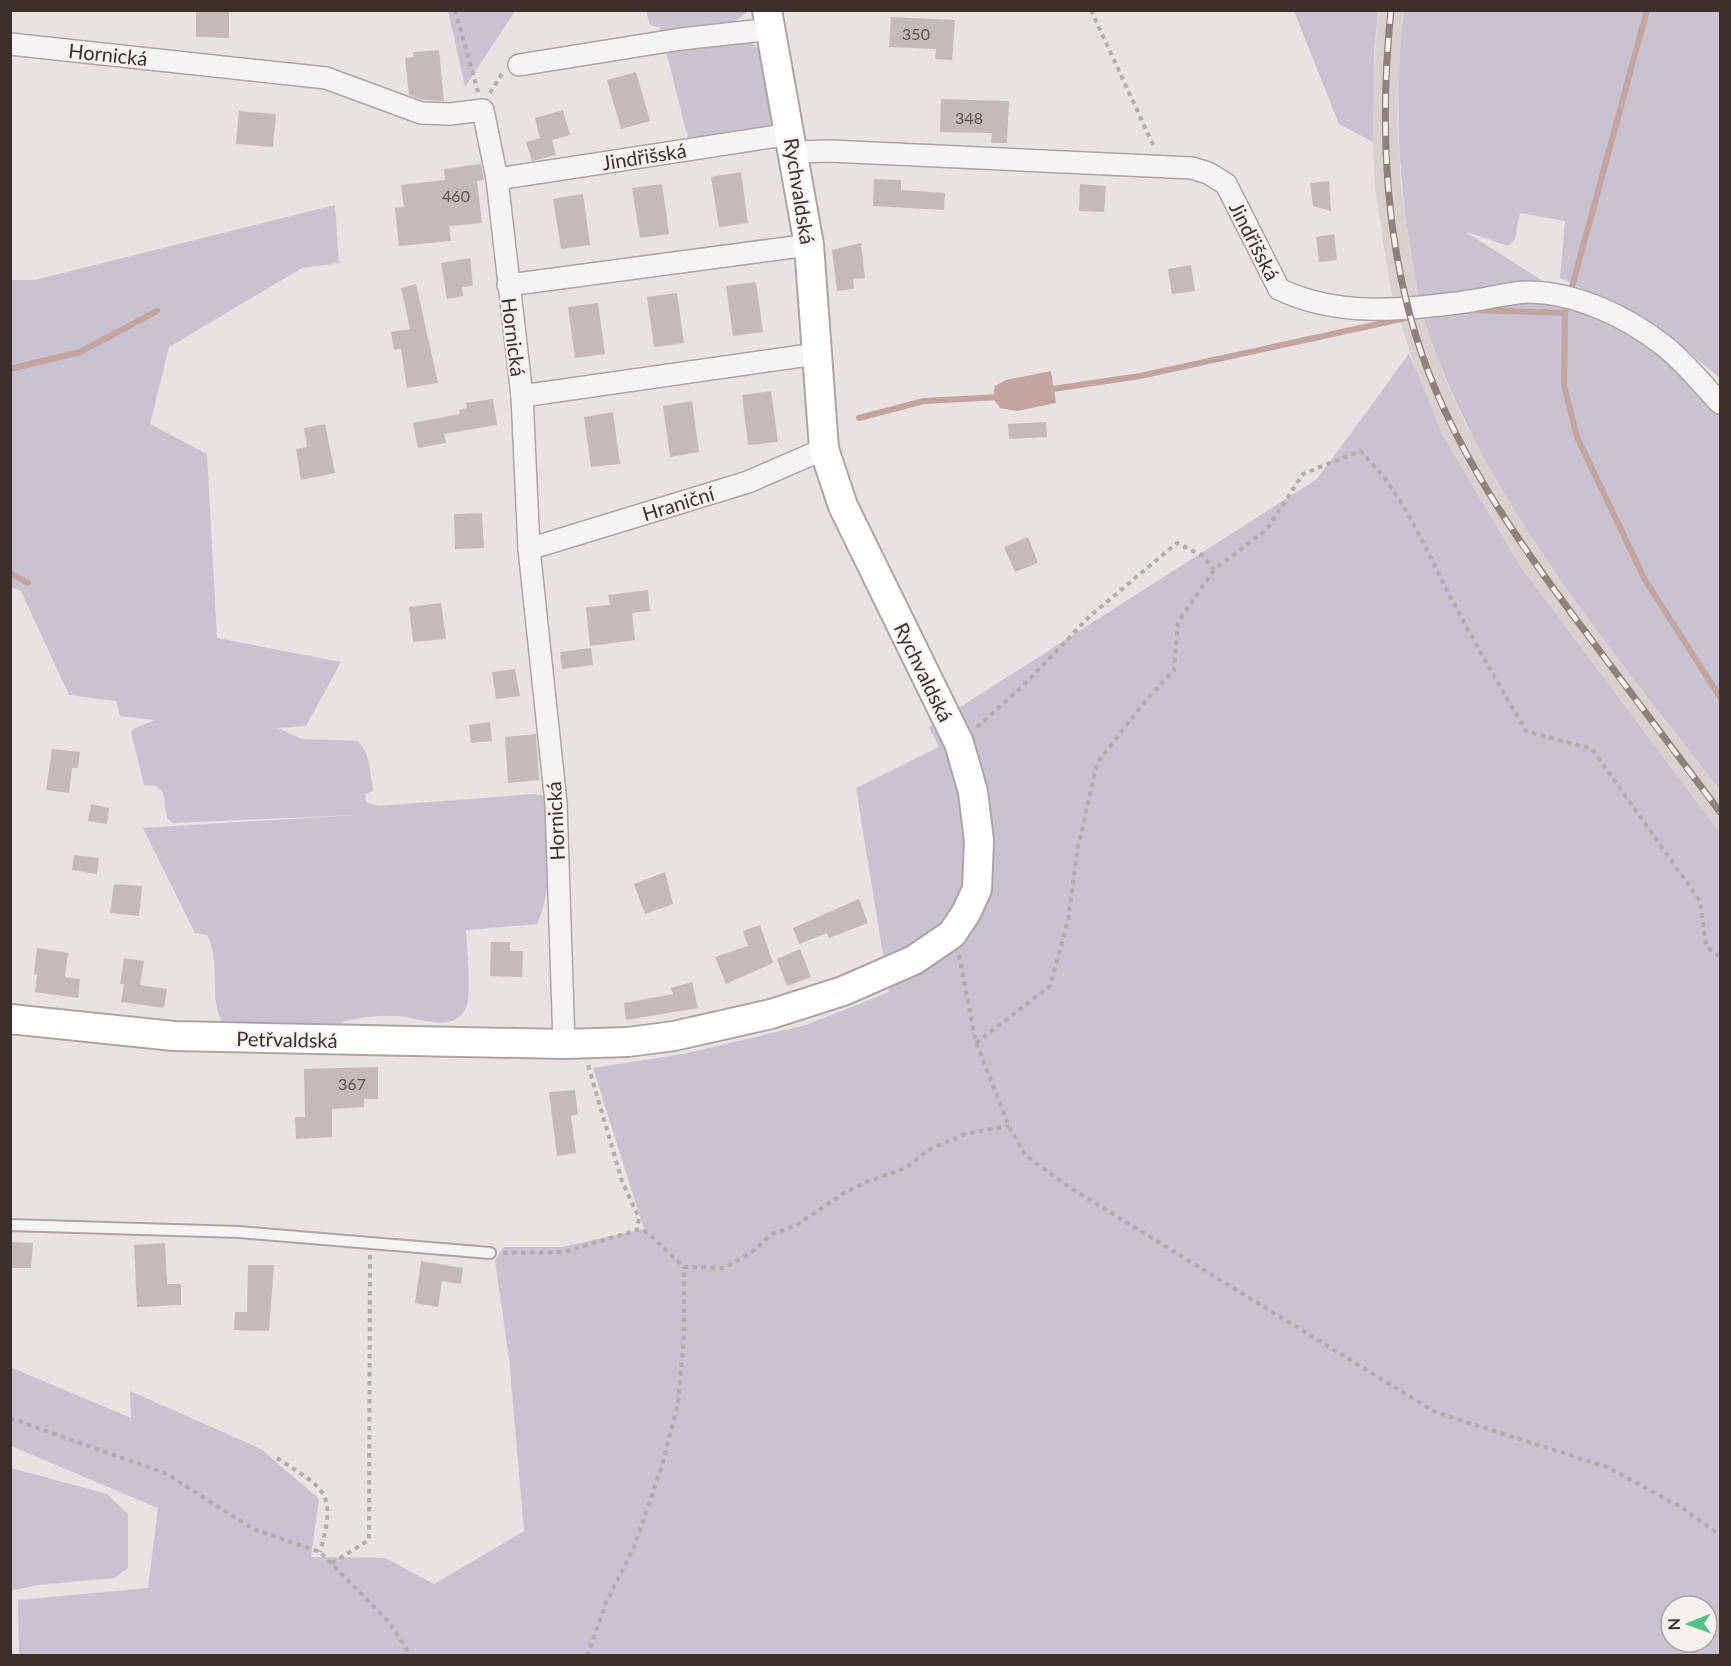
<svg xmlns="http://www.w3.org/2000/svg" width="1731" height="1666" font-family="Lato,sans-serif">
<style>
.built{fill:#d9d1ce}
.green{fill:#c8c2d1;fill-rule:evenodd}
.water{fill:#c4a49e}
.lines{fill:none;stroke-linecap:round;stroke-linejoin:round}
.stream{stroke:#c4a49e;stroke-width:6}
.building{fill:#c4bbb8}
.lane-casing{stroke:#aea5a2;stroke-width:14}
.street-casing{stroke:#aea5a2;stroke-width:24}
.secondary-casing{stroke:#aea5a2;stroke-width:32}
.path{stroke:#b3adaa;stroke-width:4;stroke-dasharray:4.5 4.5;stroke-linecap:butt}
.lane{stroke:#f6f4f2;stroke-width:10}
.street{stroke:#f6f4f2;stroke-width:21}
.secondary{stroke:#fff;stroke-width:28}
.rail-casing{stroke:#90817b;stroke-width:7}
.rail{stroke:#f5f1ef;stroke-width:4.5;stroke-dasharray:14;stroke-linecap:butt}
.labels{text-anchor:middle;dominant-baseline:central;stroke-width:4.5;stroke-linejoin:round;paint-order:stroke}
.number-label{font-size:16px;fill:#5f534e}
.street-label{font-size:20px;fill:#3d302a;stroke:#f5f1ef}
</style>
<rect width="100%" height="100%" fill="#e8e2e0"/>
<!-- built -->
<polygon class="built" points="1378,11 1404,11 1397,116 1401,185 1417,287 1428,332 1445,378 1466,425 1674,730 1720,790 1720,833 1520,566 1443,436 1421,388 1391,292 1375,188 1371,116"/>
<!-- green -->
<g class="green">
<polygon points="448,11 515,11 465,87"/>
<polygon points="646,11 749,11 731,24 663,34 659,27 650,25"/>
<polygon points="1294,11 1378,11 1374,52 1373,142 1339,124"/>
<path d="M1404 11H1720V378L1655 324 1560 278 1565 221 1520 213 1515 239 1508 246 1464 231 1711 387 1720 386V790C1613 651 1486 501 1429 334 1420 307 1415 278 1411 250 1397 170 1395 91 1404 11Z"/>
<polygon points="750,40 760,51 774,124 772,127 689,142 665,47"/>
<path d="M335 205 339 263 302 268 169 347 150 424 207 454 217 638 341 662 306 726 278 728 302 739 357 741C371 751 370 775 373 791L365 794 366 802 378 806 535 794 545 796C548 838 555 885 537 924L466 930C467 945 471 993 467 1004 458 1036 417 1017 397 1016 377 1015 347 1017 330 1028L224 1025C207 999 222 963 207 935L195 933 143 828 355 815 173 823 167 818 163 792 156 786 144 785 131 732 135 728 155 720 120 716 116 701 69 695 21 591 11 587 10 280H35Z"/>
<path d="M1409 354 1443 436 1520 566 1720 833V1655H19L18 1600 148 1588 158 1508 11 1446 10 1367 131 1418 130 1391 261 1449 319 1499 311 1557 385 1558 434 1584 524 1531 509 1358 495 1260 504 1247H562L644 1229 593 1068 683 1054 806 1025 889 992 856 788 939 747 929 727 1317 479ZM1671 1606H1707V1642H1671Z"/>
<polygon points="11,1468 107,1494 128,1514 128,1568 114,1578 37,1585 11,1591"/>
</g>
<!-- water -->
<polygon class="water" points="1051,371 1056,403 1017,411 1000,408 993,398 995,386 1006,380"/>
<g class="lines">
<!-- stream -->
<g class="stream">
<polyline points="1473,310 1565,313 1647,10"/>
<polyline points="1565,313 1564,386 1577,437 1645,580 1720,697"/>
<polyline points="10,369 80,352 157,311"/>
<polyline points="1046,390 1140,376 1406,318"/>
<polyline points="859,418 924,401 1000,397"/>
<polyline points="10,573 28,583"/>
</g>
</g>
<!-- building -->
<g class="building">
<polygon points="196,10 229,10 229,38 196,37"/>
<polygon points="891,17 955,20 952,60 935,59 936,49 889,47"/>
<polygon points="439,50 444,101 423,100 409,95 405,58 414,57 413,52"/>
<polygon points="636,72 650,121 621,129 607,80"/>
<polygon points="941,99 1009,101 1007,143 991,143 992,133 940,132"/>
<polygon points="563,110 570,135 552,140 556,155 532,161 526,142 540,138 535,118"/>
<polygon points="239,111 276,114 273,147 236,144"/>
<polygon points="481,164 484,180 477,181 482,223 449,226 451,241 399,246 395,208 404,207 401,185 445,180 444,169"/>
<polygon points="741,172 748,223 719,227 711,177"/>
<polygon points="874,179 901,180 901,190 945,193 944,210 873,206"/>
<polygon points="1329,181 1331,211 1313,206 1310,183"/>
<polygon points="662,184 669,234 640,238 632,188"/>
<polygon points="1080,184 1106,186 1104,212 1079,211"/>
<polygon points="583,194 590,245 561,249 553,199"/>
<polygon points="1334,234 1337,260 1319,262 1316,237"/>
<polygon points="861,243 865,278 853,279 854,289 837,291 832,250"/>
<polygon points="470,258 473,286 462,287 463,296 447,299 441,263"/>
<polygon points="1191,265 1195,291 1172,294 1168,269"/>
<polygon points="756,282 763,332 733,336 726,286"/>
<polygon points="416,284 438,383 407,388 401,349 394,350 391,332 410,329 401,288"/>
<polygon points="677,293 684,343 654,347 647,297"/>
<polygon points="598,303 605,354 575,358 568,307"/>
<polygon points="771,391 778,442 748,445 742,395"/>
<polygon points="493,399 497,425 444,434 446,443 418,448 413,423 460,414 459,410 467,408 466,403"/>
<polygon points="692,401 699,452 670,457 663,406"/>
<polygon points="613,412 620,464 591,467 584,417"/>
<polygon points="1046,422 1047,437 1009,439 1008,424"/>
<polygon points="325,424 335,473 301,480 296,449 307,447 304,428"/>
<polygon points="482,513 484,548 455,549 454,514"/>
<polygon points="1028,537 1038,563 1015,572 1004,547"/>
<polygon points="648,590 650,611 632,613 635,640 590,646 586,607 610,605 608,595"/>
<polygon points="441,603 446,639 413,642 409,607"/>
<polygon points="591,648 593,665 562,669 560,652"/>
<polygon points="515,669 520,696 496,699 492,672"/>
<polygon points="490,722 492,741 471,743 469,725"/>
<polygon points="536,734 539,780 508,783 505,737"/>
<polygon points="52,749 80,752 78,768 72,768 69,793 46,790"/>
<polygon points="91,804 109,808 107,824 88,821"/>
<polygon points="74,855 99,858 97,874 72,870"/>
<polygon points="665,872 673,904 645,914 634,884"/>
<polygon points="114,884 142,886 139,916 110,913"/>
<polygon points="859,899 868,923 829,938 827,933 799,944 793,928"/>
<polygon points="760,925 773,963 726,984 715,957 748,946 743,931"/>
<polygon points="491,942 510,942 510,951 523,951 522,977 490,976"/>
<polygon points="37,948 68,953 65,977 80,979 78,998 35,992 37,975 34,974"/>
<polygon points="800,949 811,977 787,986 777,959"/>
<polygon points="124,958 144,961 140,985 167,989 164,1008 121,1002 124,984 120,984"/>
<polygon points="692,982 698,1008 626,1020 624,1003 673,994 671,988"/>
<polygon points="378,1067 378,1099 364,1099 364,1107 332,1109 332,1137 296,1139 295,1117 305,1117 304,1069"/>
<polygon points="575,1090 578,1114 571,1116 576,1153 557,1156 549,1092"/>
<polygon points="10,1242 33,1243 31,1268 10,1268"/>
<polygon points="165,1243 167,1284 181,1284 181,1305 137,1307 134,1245"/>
<polygon points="421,1261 463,1268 461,1284 442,1281 438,1307 415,1303"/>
<polygon points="248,1265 274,1265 269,1331 234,1330 235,1312 247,1312"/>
</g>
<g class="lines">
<!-- lane casing -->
<g class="lane-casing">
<polyline id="lane" points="10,1225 239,1232 490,1253"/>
</g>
<!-- street casing -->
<g class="street-casing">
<g id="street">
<polyline points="10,44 326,78 421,113 450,114 483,110 497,179 522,396 529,549 556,803 564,1044"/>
<polyline points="519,65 681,39 772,29"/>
<path d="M794 152 830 151 1192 168 1208 173 1226 184 1279 289C1339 318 1408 310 1471 301 1490 298 1511 292 1530 292 1576 293 1626 316 1663 345 1684 361 1702 384 1720 403"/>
<polyline points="497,179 791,134"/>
<polyline points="508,285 809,245"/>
<polyline points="522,396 816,354"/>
<polyline points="529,549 748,482 824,449"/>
</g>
</g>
<!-- secondary casing -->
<g class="secondary-casing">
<polyline id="secondary" points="10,1019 174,1036 564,1044 628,1042 674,1036 771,1014 843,991 914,960 952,934 966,913 977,889 979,841 973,792 959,743 843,506 824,449 809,245 767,10"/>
</g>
<!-- path -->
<g class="path">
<polyline points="455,10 478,92"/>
<polyline points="1091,10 1155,149"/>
<polyline points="490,93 503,72"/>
<path d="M977 727 1022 687 1090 616 1177 543 1203 556 1214 570 1267 529 1303 474 1360 451C1402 490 1425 548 1451 598 1475 643 1500 687 1526 731L1592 749 1700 901 1706 946 1720 957"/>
<polyline points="959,955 976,1043 1009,1126 1025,1155 1069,1187 1435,1412 1607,1467 1679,1506 1720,1535"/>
<polyline points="976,1043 1050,986 1068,920 1077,852 1097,763 1142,705 1174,670 1178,622 1214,570"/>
<polyline points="644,1230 684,1267 724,1268 752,1252 772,1234 795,1226 844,1193 871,1180 906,1168 928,1150 965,1134 1009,1126"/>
<polyline points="503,1253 564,1252 637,1230 639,1218 622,1181 588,1065"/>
<polyline points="10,1418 167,1474 253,1529 320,1552 389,1622 411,1656"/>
<path d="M277 1458C326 1490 337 1492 320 1552"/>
<polyline points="332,1563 369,1540 370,1255"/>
<polyline points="587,1656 606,1603 634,1547 662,1466 678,1403 684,1336 684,1267"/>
</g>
<!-- lane -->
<use href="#lane" class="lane"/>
<!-- street -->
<use href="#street" class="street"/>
<!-- secondary -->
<use href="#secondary" class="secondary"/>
<!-- rail casing -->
<g class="rail-casing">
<path id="rail" d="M1391 10C1380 117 1384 230 1415 333 1449 446 1520 545 1590 638 1633 696 1676 754 1720 812"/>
</g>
<!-- rail -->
<use href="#rail" class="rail"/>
</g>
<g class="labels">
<!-- number labels -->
<g class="number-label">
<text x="916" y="33">350</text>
<text x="969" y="117">348</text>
<text x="456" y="195">460</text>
<text x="352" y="1083">367</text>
</g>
<!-- street labels -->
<g class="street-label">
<text transform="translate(108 54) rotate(6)">Hornická</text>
<text transform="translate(644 156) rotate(-9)">Jindřišská</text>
<text transform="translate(800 191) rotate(81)">Rychvaldská</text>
<text transform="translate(1255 241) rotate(63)">Jindřišská</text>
<text transform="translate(514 337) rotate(83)">Hornická</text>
<text transform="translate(678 503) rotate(-17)">Hraniční</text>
<text transform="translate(924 672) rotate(64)">Rychvaldská</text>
<text transform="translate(555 821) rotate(-93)">Hornická</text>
<text transform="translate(287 1039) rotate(1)">Petřvaldská</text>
</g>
</g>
<!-- border -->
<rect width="1731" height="1666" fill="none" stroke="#3d302a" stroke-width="24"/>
<!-- north arrow -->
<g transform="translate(1689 1624) rotate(269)"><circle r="28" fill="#f5f1ef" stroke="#aba4a0" stroke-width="1.5"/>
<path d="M0-4.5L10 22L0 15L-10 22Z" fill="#51c188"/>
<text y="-9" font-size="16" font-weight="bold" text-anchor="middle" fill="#3d302a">N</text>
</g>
</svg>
